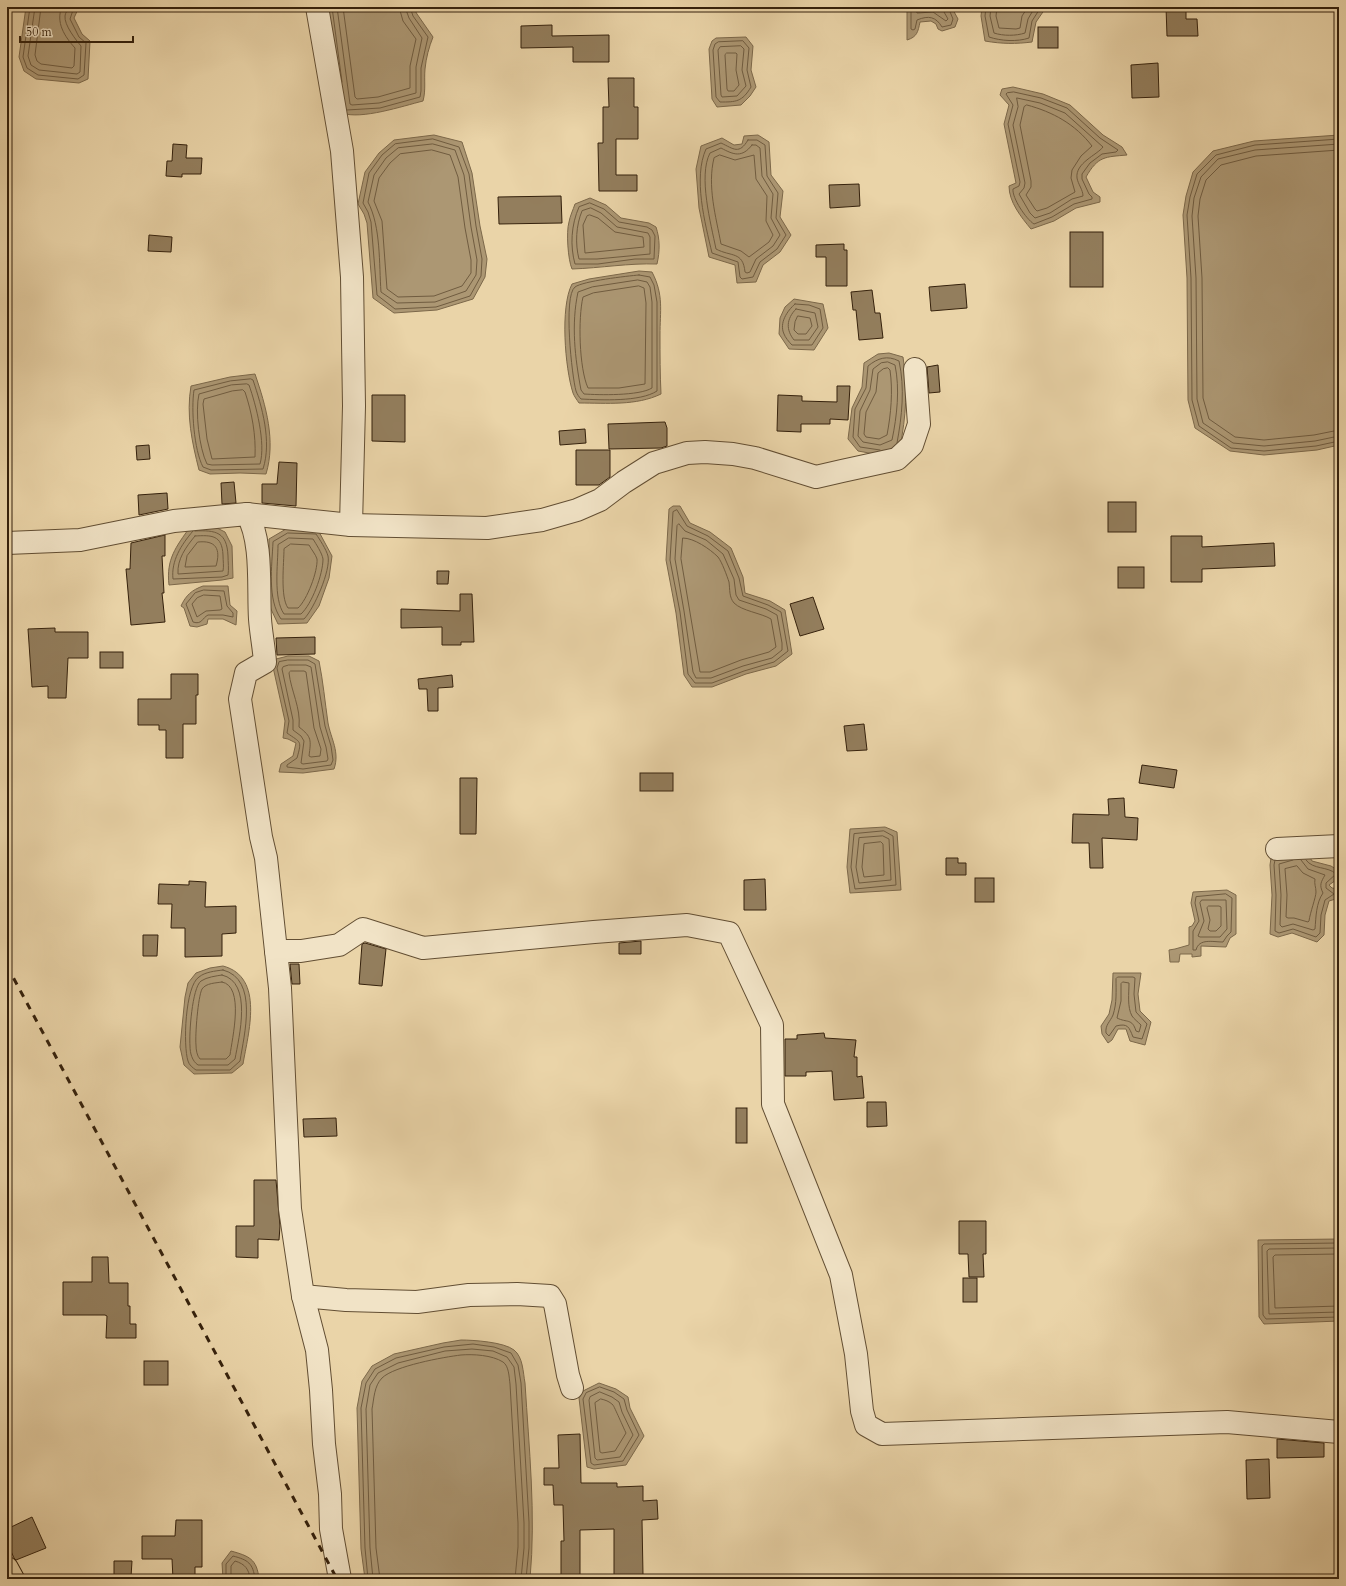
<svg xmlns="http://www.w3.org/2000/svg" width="1346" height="1586" font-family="Cardo,serif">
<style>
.water{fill:#ac9773;stroke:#7c684a}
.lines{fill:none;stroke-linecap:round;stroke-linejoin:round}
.shore{stroke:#705c40;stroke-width:1}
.building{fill:#937e5d;stroke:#35210c}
.minor-casing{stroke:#624e33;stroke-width:24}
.major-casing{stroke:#35210c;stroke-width:24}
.minor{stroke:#f1e3c6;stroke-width:22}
.major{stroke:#ead4a8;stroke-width:22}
.rail{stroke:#35210c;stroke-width:3;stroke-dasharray:7 7;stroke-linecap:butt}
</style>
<rect width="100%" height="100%" fill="#ead4a8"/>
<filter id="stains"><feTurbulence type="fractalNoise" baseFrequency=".005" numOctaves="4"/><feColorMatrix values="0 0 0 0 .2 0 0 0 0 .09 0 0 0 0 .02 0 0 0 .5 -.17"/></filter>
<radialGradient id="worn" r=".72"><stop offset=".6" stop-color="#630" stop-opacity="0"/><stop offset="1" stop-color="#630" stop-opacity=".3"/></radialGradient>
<!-- water -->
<g class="water">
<polygon points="26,7 79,7 74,18 82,34 90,41 88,79 79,83 36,79 24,71 19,57"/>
<path d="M328 7H413L417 14 433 37C429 47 426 58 425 69 424 80 426 90 423 101 403 106 361 120 342 113Z"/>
<path d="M907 7 952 8 958 19 955 27 942 31 938 29 936 24 931 21 920 22C918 32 917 37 907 40Z"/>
<path d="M982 7H1045V9L1036 22 1032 42C1016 44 1002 44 985 41L981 16Z"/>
<polygon points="746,37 753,46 751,70 756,87 750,96 741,105 717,107 712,99 709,49 712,41 716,38"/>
<path d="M1013 87 1043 94 1070 105 1103 135 1122 147 1127 155C1105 157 1098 156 1086 177L1093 192 1100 197V202L1076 208 1054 221 1031 229C1021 217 1009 202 1009 186L1016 183 1004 124 1009 105 1000 95 1002 89Z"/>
<polygon points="434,135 462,142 472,173 480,226 487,259 485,277 473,299 437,310 394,313 373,298 367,223 364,214 358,204 365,172 379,153 394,140"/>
<polygon points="758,135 769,142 771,175 783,191 780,217 791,235 780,252 763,265 756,282 737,283 735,265 709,257 699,208 696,169 701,146 722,138 734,145 742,144 744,136"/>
<polygon points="1339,135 1339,445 1317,450 1264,455 1230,451 1195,428 1188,400 1187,278 1183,215 1186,196 1193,172 1213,151 1254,141"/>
<path d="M590 198 606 205 621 218 649 223 656 227C660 239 660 251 657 264 629 263 601 268 572 269 568 260 566 232 569 222 570 216 573 210 575 204Z"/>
<path d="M639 271 652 272C664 295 660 311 660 335 660 355 660 374 661 394 636 406 607 403 579 403 577 400 574 396 573 393 565 368 560 307 572 284L589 279Z"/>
<polygon points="794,299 823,304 828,328 814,350 789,349 779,334 780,318 785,307"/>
<path d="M889 353 903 357C908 389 906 416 900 447L880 455 858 451 848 439 852 408 862 387 864 363 878 354Z"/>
<path d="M255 374C266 406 276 441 266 474L240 473 210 474 199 470C192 442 186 415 191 386L230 377Z"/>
<polygon points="673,506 680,506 690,523 710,532 731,548 743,577 745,593 770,601 785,610 792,654 776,666 746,674 712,687 692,687 684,675 676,613 666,560 669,509"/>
<path d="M213 526 225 532 232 546 233 578 222 580 169 585C166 559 176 547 190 527Z"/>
<polygon points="286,529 318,530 332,556 329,578 319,606 307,623 278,624 270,607 269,539"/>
<path d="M203 586H228L230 605 237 611 236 625 223 619H208L207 624 197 627 190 626 184 608 181 606C186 595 192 590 203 586Z"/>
<path d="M288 656H309L319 661C323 681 325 702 328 723 331 739 340 752 334 769L303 773 279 772 281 764 293 756 296 743 288 739 283 738 285 721 273 667 276 659Z"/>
<polygon points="885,827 897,832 901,890 850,893 847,867 850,829"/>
<polygon points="1308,854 1312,861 1331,866 1339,871 1339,878 1329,885 1332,888 1339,889 1339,898 1329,901 1325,915 1324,935 1317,942 1292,933 1278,937 1270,934 1272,895 1270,865 1271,858 1276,855"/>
<polygon points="1227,890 1236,895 1236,934 1230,938 1226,947 1201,946 1201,956 1192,957 1192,954 1180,954 1179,962 1170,962 1169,950 1175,949 1189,945 1189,927 1192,926 1195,921 1191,903 1193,892"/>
<path d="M223 966C265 977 248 1034 243 1064L232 1073 194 1074 184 1065 180 1047 185 997 188 983 196 973 210 968Z"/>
<polygon points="1113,973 1141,973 1138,994 1140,1011 1151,1022 1145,1045 1130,1041 1126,1029 1118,1029 1112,1040 1108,1043 1102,1034 1101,1026 1109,1014 1112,1000"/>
<polygon points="1339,1239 1339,1321 1264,1324 1259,1317 1258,1240"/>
<path d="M461 1340C473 1340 504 1342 514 1350 523 1357 523 1372 525 1383 529 1448 536 1514 530 1579H365L361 1549 357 1408 362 1381 372 1366 394 1354 443 1343Z"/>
<polygon points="599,1383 616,1389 628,1397 630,1408 644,1436 626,1465 594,1469 587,1467 579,1398 583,1391"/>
<path d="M231 1551C249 1556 257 1559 259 1579H223L222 1563Z"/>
</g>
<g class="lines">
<!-- shore -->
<g class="shore">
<polyline points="30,7 23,57 27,68 38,75 78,79 84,75 86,43 79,37 70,19 74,7"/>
<path d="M35 7 28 56 31 65 39 70 77 74 80 72 81 46C76 40 64 25 65 16 65 13 68 10 69 7"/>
<path d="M41 7 35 55 37 61 41 64 72 68 74 66 75 48C65 37 55 22 62 7"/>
<polyline points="332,7 342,82"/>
<polyline points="337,7 350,104 352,105 379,103 416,93 416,67 422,38 409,18 405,7"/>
<polyline points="343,7 355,97 357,99 378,97 410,88 410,66 416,39 403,21 399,7"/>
<path d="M911 7V29L913 30 915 29 917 20C929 15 936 17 942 27L951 25 953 19 948 7"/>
<polyline points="916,7 917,13 933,12 946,21 948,19 944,12 943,7"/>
<path d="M986 7 985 16 989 37C1001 41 1017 42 1029 38L1032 21 1041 7"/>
<path d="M991 7 990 16 994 33C1003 36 1016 36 1025 33L1028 19 1035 7"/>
<polyline points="997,7 996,16 999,28 1016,29 1020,28 1022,16 1028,7"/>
<path d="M743 41 749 48 747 70 751 87C742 102 736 102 720 102L716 97 713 50 715 44 718 42Z"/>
<polygon points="741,46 744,49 742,70 746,86 737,96 722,97 721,95 718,50 720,47"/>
<polygon points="727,53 736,53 737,54 736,70 739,85 734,91 728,91 727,89 725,55"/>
<path d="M1014 92 1041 98 1067 108 1100 138 1118 150 1116 152 1102 154 1090 163 1082 174V179L1089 194 1092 197V199L1074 204 1052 217 1034 224C1026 219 1012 198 1013 189L1019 186 1020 182 1008 124 1013 105 1006 94 1007 93Z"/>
<path d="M1017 98 1040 103 1065 113 1103 147C1097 155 1075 163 1077 178 1078 184 1083 190 1083 196L1072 199 1050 213 1035 218 1030 213 1019 194 1024 188 1025 183 1013 125 1018 107Z"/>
<path d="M1027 105C1053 112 1075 124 1092 146L1081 156 1072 170 1071 178 1075 192 1047 208 1037 211 1035 209 1026 195 1031 187V181L1020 125 1024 107Z"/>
<polyline points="347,110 380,108 420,97 421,91 421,68 428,37 413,16 410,7"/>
<polygon points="433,139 459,147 469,174 476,226 482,259 481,276 470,296 436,307 395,309 377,295 371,222 368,212 363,203 369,173 382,155 395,144"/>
<polyline points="1339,139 1255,145 1216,155 1197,174 1190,197 1187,215 1191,278 1192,400 1199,426 1231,448 1264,451 1316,446 1339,441"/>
<path d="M748 140H757L765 145 767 176 778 193 776 218 786 235 777 249 760 262 753 277 742 279 740 277 738 262 712 253C705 223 693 178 706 149L721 143C734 149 739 155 748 140Z"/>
<path d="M433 144 455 150 464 175 471 227 477 260 476 275 466 291 435 302 397 303 381 292C379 264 381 227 368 202L374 175 386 158 398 148Z"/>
<polyline points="1339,144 1255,150 1218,159 1201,177 1194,198 1192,216 1196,278 1197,399 1203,423 1233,443 1264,446 1315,441 1339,436"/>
<path d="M752 145H756L760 148 762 176 773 194 771 218 780 235 773 246 756 259 750 272 747 273 745 272C743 251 731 257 716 249 711 224 698 176 710 153L721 148C734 155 742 158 752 145Z"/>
<polygon points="432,150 450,155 458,177 465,228 471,260 471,273 462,286 434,296 398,297 387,289 382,221 374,201 379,178 390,163 400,154"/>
<polyline points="1339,150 1256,156 1221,165 1206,180 1200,199 1198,216 1202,278 1203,398 1209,419 1235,437 1264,440 1314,435 1339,430"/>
<path d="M720 155 735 160 754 155 756 179 767 196 766 221 773 235 769 242 749 257 741 251 721 244C716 217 707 186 714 158Z"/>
<path d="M590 203 604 209 619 222 647 227 652 230 655 236 654 259H635L598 264H575C570 246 571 225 579 207Z"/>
<path d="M591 208 601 213 617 227 648 233 650 237V254L597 259H579C575 244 576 225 582 211Z"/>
<polygon points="590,215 598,218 615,232 643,237 644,247 585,253 583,225 587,216"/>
<path d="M639 275 650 277 654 285 657 302V391C640 402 601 400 581 399 579 397 577 394 576 391 572 377 563 296 575 287 583 281 627 276 639 275Z"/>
<path d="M638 280 647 282 650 287 652 302V388C639 396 599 395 584 394L581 390C575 358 571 325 578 292L592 287Z"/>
<path d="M639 286 644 288 646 303 645 384 619 388H588C579 368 578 318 583 297L593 293Z"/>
<path d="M795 304 809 305 820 309 823 328 812 345H792C789 342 785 337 784 334 779 323 787 311 795 304Z"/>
<path d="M796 309 815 313 818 327 809 340H794C786 330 786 319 796 309Z"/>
<polygon points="798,316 810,318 812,326 806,334 798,334 794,330 795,322"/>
<path d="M888 362 895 365C900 389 897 416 892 440L880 445 863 442 858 436 860 411 870 390 873 369 881 363Z"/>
<path d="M888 368 890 370C893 391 891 414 887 435L879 439 866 437 864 434 866 412 876 392 878 373 883 369Z"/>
<path d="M251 379 253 380C262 407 272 441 263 469L211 470 203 467C194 450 191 409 194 390L230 381Z"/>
<path d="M247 384 249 385C256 405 266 443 260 464L212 465 207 464C199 448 195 411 199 394L231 385Z"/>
<path d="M243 390 245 392C252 413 256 435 255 457L212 459 207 439 203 404 204 399 232 391Z"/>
<path d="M880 450 860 447 853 437 855 409 866 388 868 366C878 358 887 355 899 361 905 388 902 416 897 443"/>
<polygon points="677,510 687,526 708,536 728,551 739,578 743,596 768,605 781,612 788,651 774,662 744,671 712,683 695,683 688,674 680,612 670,560 673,512"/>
<polygon points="679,524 685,531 706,540 723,554 734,579 736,595 739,600 766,609 777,615 782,643 782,650 772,658 743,666 711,678 696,678 693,672 684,611 675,559 677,526"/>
<path d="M193 531C181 545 171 561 173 579L222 577 228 575C229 569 228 562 228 556 227 532 216 530 195 531"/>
<path d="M288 533 316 534C320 540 326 549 328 556 331 570 314 609 304 619H281C267 599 272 566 273 542Z"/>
<path d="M195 536C212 535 222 535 223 555 223 561 224 566 223 571L178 574C177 559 186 547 195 536Z"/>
<path d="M289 538 313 539C316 544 322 553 323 559 323 574 312 604 301 614H284C273 598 278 565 278 545Z"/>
<path d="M683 538C694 538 710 549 718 557 722 562 727 576 729 582 730 590 729 597 734 603 742 611 761 613 771 619L776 647 769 652 741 660 710 672H700L681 559Z"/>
<path d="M198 542C216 540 221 549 216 566L185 567 187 556Z"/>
<path d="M291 544 309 545C311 549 316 555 317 559 318 571 307 600 298 608H288C280 597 284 563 284 549Z"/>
<path d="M204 590 224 591 227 606 233 613V617L223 615H208C202 618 202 625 193 622L186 604 195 593Z"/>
<polygon points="204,595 220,596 222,609 220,610 206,611 197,617 192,604 197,598"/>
<path d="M288 660H308L315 664 325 726 331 746 333 760 331 765 303 769 287 767V765L297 758C302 740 301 743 287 733L289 721 277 668 279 662Z"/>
<polygon points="289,665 306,665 311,667 320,727 326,747 328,759 327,761 303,764 301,763 304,741 301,736 293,730 293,720 282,669 283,667"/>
<path d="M291 671H304L306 672 314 728 321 749 320 756 311 757 309 756C311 740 312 737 299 727 301 708 291 691 289 673Z"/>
<polygon points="884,831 893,836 896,885 855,889 851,867 854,834"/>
<polygon points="883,836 889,839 891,880 859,883 856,867 859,838"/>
<polygon points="881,842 883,844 884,875 864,877 862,867 864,844"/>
<path d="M1275 860 1274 865 1276 895 1275 931 1279 933 1293 929 1316 937 1320 933 1321 915 1325 900 1334 894 1326 888V883L1336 874C1328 866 1313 870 1306 860"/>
<path d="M1293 860 1279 864 1281 895 1280 925 1282 927 1293 924 1313 930 1315 929C1316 917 1316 903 1323 893 1319 885 1321 882 1325 875L1308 869 1301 860"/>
<path d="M1297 866 1303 873 1315 879C1314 884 1316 887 1316 892 1316 897 1310 913 1309 921L1308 922 1294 918H1288L1286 917 1287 895 1285 869Z"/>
<path d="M1226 894 1232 898 1231 932 1227 936 1223 942C1213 942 1199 938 1196 950H1193V931L1199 921 1195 903 1196 897Z"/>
<polygon points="1202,900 1226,900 1227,929 1220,937 1200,937 1198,936 1204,921 1200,903"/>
<polygon points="1209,906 1219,906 1221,907 1221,926 1216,931 1210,931 1208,929 1210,920 1207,908"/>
<path d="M223 970C259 979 244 1035 240 1061L230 1070H196C193 1068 189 1065 188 1061 183 1046 185 986 199 977 205 972 215 971 223 970Z"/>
<path d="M222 975C253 982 239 1037 235 1059L228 1065H198C192 1061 190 1053 190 1046 189 1034 192 988 201 981 207 977 216 976 222 975Z"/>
<path d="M1118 977H1133L1135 978 1134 994 1136 1012 1147 1024 1142 1039 1133 1037C1129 1027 1128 1023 1116 1026L1109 1036 1106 1033C1105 1025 1110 1022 1113 1015 1117 1003 1116 991 1116 979Z"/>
<path d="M222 982C245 986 232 1039 230 1055L226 1059H200C197 1056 196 1050 196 1045 195 1035 198 997 202 989 206 983 216 983 222 982Z"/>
<path d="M1123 982 1129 983C1129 993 1127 1007 1132 1016 1134 1019 1138 1022 1141 1025L1139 1032 1136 1031C1132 1018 1127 1023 1117 1018L1121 1001V984Z"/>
<polyline points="1339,1243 1264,1244 1262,1246 1263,1315 1266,1319 1339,1317"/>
<polyline points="1339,1248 1269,1249 1267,1251 1269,1314 1339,1312"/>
<polyline points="1339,1254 1275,1255 1273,1257 1275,1308 1339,1306"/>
<polygon points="600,1387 614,1392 624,1399 627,1410 639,1435 623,1461 594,1465 591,1463 583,1399 586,1393"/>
<polygon points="600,1392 612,1397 619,1402 622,1412 633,1435 620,1457 597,1460 595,1458 589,1400 590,1397"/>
<path d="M601 1399C605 1400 609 1401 613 1405 614 1406 624 1429 626 1433L615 1451 602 1453 600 1452 595 1403Z"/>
<path d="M226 1579V1564L233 1556C248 1560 253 1563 255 1579"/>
<path d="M231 1579V1566L235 1561C245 1564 249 1569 250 1579"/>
<polyline points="368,1579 365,1548 361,1408 366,1383 375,1369 396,1358 444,1347 473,1344 494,1347 511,1353 518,1365 521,1383 529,1522 529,1548 526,1579"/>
<polyline points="373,1579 370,1548 366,1409 370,1385 378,1373 398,1363 445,1351 472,1349 493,1351 507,1357 514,1367 516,1384 524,1523 524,1548 521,1579"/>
<path d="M380 1579 376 1548 372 1409C374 1399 374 1386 382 1378 394 1366 444 1357 461 1355 473 1354 492 1355 503 1362 509 1366 509 1377 510 1384L518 1523V1547L515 1579"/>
</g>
</g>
<!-- building -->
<g class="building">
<polygon points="1166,7 1186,7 1186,19 1197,19 1198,36 1167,36"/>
<polygon points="552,25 552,36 609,35 609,62 573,62 573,47 521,48 521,26"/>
<rect x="1038" y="27" width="20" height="21"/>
<polygon points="1158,63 1159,97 1132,98 1131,65"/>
<polygon points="608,78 634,78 634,107 638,107 638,139 616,139 616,175 637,175 637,191 599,191 598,143 603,143 603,107 609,107"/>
<polygon points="173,144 187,145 186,158 202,158 201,174 182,174 182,177 166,176 167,161 172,161"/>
<polygon points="859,184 860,206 830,208 829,185"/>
<polygon points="561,196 562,223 499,224 498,197"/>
<rect x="1070" y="232" width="33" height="55"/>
<polygon points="149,235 172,237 171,252 148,251"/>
<polygon points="844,244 844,250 847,250 847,286 826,286 826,257 816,257 816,245"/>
<polygon points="965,284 967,308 931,311 929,287"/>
<polygon points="872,290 875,313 880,313 883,338 859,340 856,310 853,310 851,292"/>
<polygon points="938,365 940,392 929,393 927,367"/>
<polygon points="837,386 850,386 848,420 830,419 830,424 801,424 801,432 777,431 778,395 802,396 802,401 837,402"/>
<polygon points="372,395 405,395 405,442 372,441"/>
<polygon points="665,422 667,428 667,446 661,448 609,449 608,424"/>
<polygon points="585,429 586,443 560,445 559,431"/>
<polygon points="149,445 150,459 137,460 136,446"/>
<polygon points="576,450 610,450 610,477 599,485 576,485"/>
<polygon points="279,462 297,463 296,506 262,503 262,484 277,484"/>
<polygon points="234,482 236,503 222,504 221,483"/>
<polygon points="167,493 168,509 139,515 138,495"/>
<rect x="1108" y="502" width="28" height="30"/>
<polygon points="165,535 165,556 162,556 164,593 162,593 165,622 131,625 126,569 130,569 131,543"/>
<polygon points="1171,536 1202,536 1202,547 1274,543 1275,566 1202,569 1202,582 1171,582"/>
<rect x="1118" y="567" width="26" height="21"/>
<polygon points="437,571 449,571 448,584 437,584"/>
<polygon points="460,594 472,594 474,642 461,642 461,645 442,645 442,627 401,628 401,609 460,611"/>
<polygon points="813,597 824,629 800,636 790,604"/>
<polygon points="55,628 55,632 88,632 88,658 68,658 66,698 48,698 48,686 32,687 28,629"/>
<polygon points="315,637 315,654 277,655 276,638"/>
<rect x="100" y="652" width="23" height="16"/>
<polygon points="171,674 198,674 198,695 196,695 196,724 183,724 183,758 166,758 166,730 159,730 159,725 138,725 138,699 171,699"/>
<polygon points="452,675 453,687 438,688 438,711 428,711 427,689 419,689 418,679"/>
<polygon points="864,724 867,750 847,751 844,726"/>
<polygon points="1142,765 1177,770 1174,788 1139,783"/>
<rect x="640" y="773" width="33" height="18"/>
<polygon points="460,778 477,778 476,834 460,834"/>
<polygon points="1124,798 1125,817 1138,818 1137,840 1102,838 1103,868 1090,868 1089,843 1072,843 1073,814 1109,815 1108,799"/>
<polygon points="946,858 958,858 958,863 966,863 966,875 946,875"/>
<rect x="975" y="878" width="19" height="24"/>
<polygon points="765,879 766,910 744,910 744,880"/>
<polygon points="189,881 206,882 205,907 236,906 236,933 222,934 222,956 185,957 185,928 171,928 172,904 158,904 159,884 189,885"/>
<polygon points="143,935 158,935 157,956 143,956"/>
<polygon points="641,941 641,954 619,954 619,943"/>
<polygon points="365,943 386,949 382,986 359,984 362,944"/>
<polygon points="290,964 299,964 300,984 292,984"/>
<polygon points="824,1033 825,1038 856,1040 854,1057 857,1057 857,1077 862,1076 864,1098 834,1100 832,1071 806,1072 806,1076 785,1076 785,1039 797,1039 797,1035"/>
<polygon points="867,1102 886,1102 887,1126 867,1127"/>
<rect x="736" y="1108" width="11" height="35"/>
<polygon points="336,1118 337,1136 304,1137 303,1119"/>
<polygon points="254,1180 276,1180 280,1226 279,1240 258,1239 258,1258 236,1257 236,1226 254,1226"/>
<polygon points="959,1221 986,1221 986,1254 983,1254 984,1277 969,1277 968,1254 959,1254"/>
<polygon points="92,1257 108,1257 109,1283 128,1283 128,1306 130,1306 130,1324 136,1324 136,1338 106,1338 107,1316 105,1315 63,1315 63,1282 92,1282"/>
<rect x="963" y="1278" width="14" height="24"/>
<rect x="144" y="1361" width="24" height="24"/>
<polygon points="580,1434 581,1483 617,1483 617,1487 643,1486 643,1501 657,1500 658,1519 642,1520 643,1575 614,1575 614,1529 580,1530 580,1579 561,1579 561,1541 564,1541 563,1505 554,1505 553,1485 544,1485 544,1468 559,1468 558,1435"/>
<polygon points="1277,1439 1324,1443 1324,1457 1277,1458"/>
<polygon points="1269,1459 1270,1498 1247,1499 1246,1460"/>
<polygon points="32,1517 46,1548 16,1560 14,1558 7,1542 7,1529"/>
<polygon points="176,1520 202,1520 202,1567 195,1567 195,1579 173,1579 172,1559 142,1559 142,1536 175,1536"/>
<polygon points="114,1561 132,1561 131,1577 114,1576"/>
</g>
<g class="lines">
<!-- minor casing -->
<g class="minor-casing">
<g id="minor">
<polyline points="317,7 342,151 352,277 354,406 351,525"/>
<polyline points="247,514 351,525 487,528 542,520 577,510 600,500 624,482 654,463 687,453 705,452 733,454 755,458 816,477 842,471 897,459 912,445 919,424 915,369"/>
<path d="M7 543 80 540 174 521 247 514C263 541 258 588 260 619 261 633 264 648 265 662L246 673 240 699 261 837 266 858 280 988 290 1209 303 1296 317 1350 321 1390 324 1444 330 1494 331 1529 340 1579"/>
<polyline points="1277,849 1339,846"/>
<polyline points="276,951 301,951 339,945 363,929 423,948 594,932 687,925 729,933 772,1025 773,1104 841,1275 856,1354 862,1411 866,1425 882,1434 1227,1422 1339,1432"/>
<polyline points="303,1296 346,1300 417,1302 469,1295 517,1294 550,1296 555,1304 568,1375 572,1388"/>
</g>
</g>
<!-- major casing -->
<g class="major-casing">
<polyline id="major" points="7,1568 13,1579"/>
</g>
<!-- minor -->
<use href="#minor" class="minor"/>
<!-- major -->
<use href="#major" class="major"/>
<!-- rail -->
<polyline class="rail" points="7,966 337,1579"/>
</g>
<!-- margin -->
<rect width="1346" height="1586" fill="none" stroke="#ead4a8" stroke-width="24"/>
<rect x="8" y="8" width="1330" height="1570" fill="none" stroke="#35210c" stroke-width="2"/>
<rect x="12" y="12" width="1322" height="1562" fill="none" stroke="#35210c"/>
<!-- scale -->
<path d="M20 36v6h113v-6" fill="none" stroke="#35210c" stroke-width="2"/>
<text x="26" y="36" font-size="12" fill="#35210c" stroke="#f1e3c6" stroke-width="3" paint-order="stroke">50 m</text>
<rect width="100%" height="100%" filter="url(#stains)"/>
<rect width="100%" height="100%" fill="url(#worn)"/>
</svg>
